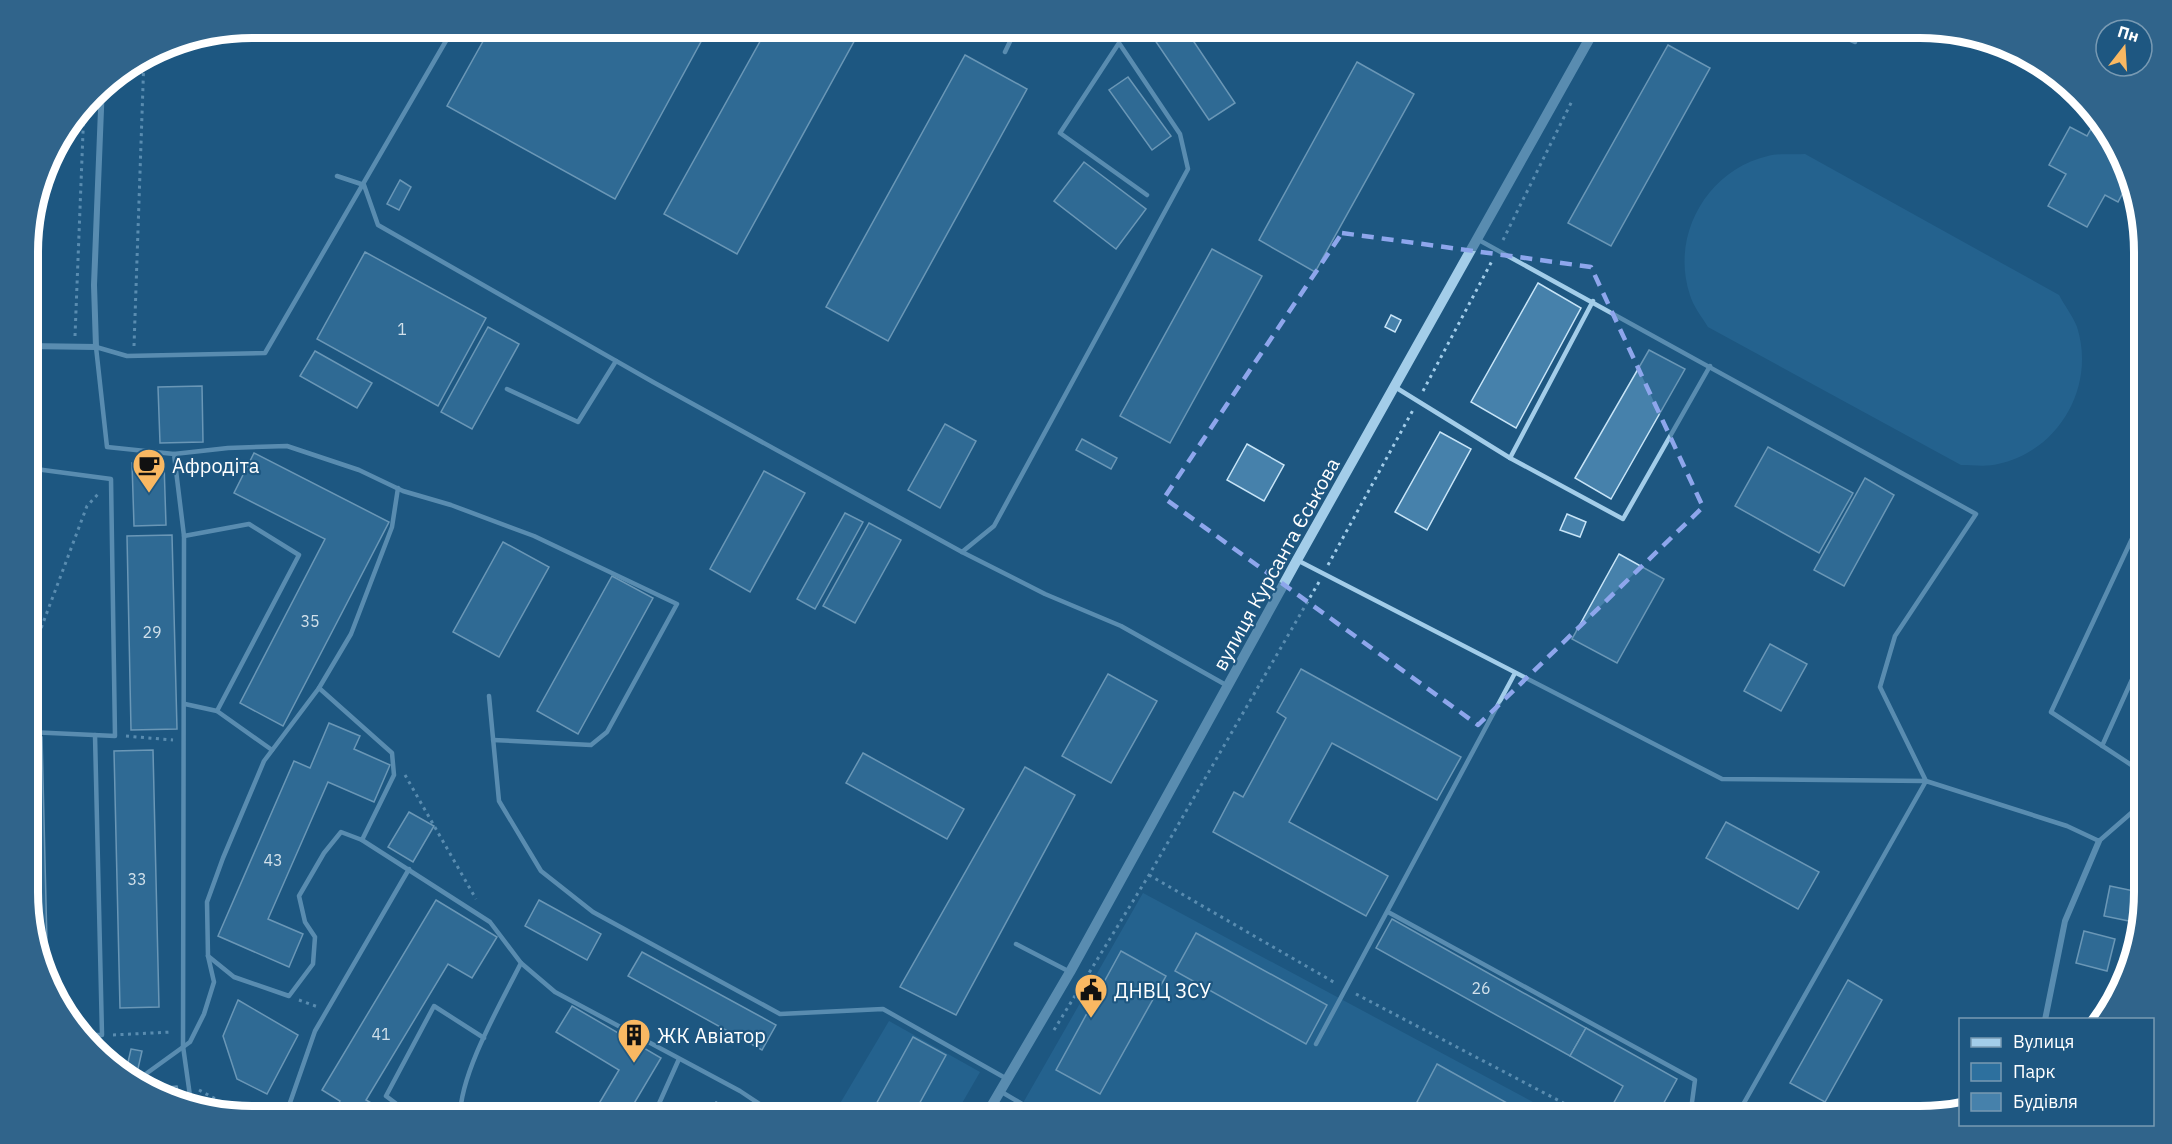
<svg xmlns="http://www.w3.org/2000/svg" width="2172" height="1144" font-family="'IBM Plex Sans',sans-serif">
<style>
.green{fill:#2d709e}
.building{fill:#4681ab;stroke:#c7e4f7;stroke-width:1.5}
.lines{fill:none;stroke-linecap:round;stroke-linejoin:round}
.path{stroke:#a3cde9;stroke-width:3;stroke-dasharray:3 4.5;stroke-linecap:butt}
.service{stroke:#a3cde9;stroke-width:4.5}
.minor{stroke:#a3cde9;stroke-width:6}
.tertiary{stroke:#a3cde9;stroke-width:10}
.marked{fill:none;stroke:#8ea6ec;stroke-width:4.5;stroke-dasharray:12 8;stroke-linejoin:round}
.labels{text-anchor:middle;dominant-baseline:central;stroke-width:4.5;stroke-linejoin:round;paint-order:stroke}
.number-label{font-size:16px;fill:#d1e0ea}
.poi-label{font-size:20px;fill:#fff;stroke:#1e5781;text-anchor:start}
.street-label{font-size:20px;fill:#fff;stroke:#1e5781}
.rim{fill:none;stroke:#fff;stroke-width:8}
</style>
<rect width="100%" height="100%" fill="#1e5781"/>
<!-- green -->
<g class="green">
<path d="M1805 154 2059 295C2064 305 2073 316 2077 327 2096 386 2059 451 1998 464 1987 467 1973 465 1961 465L1708 327C1702 317 1693 306 1690 295 1670 236 1707 170 1768 156 1779 153 1793 155 1805 154Z"/>
<polygon points="1143,893 1561,1117 1015,1117"/>
<polygon points="889,1021 980,1072 954,1117 832,1117"/>
</g>
<!-- building -->
<g class="building">
<polygon points="491,27 709,27 615,199 447,106"/>
<polygon points="768,27 862,27 737,254 664,214"/>
<polygon points="1146,27 1184,27 1235,103 1209,120"/>
<polygon points="1668,45 1710,68 1611,246 1568,223"/>
<polygon points="965,55 1027,89 888,341 826,307"/>
<polygon points="1357,62 1414,94 1315,272 1259,240"/>
<polygon points="1128,77 1171,136 1152,150 1109,90"/>
<polygon points="2098,116 2107,126 2128,183 2118,202 2105,195 2087,227 2048,206 2066,174 2049,165 2070,127 2087,136"/>
<polygon points="1084,162 1146,209 1116,249 1054,201"/>
<polygon points="400,180 411,187 399,210 387,204"/>
<polygon points="28,241 34,241 30,335 28,335"/>
<polygon points="1212,249 1262,276 1170,443 1120,416"/>
<polygon points="365,252 486,318 438,406 317,339"/>
<polygon points="1538,283 1581,308 1516,428 1471,402"/>
<polygon points="1391,315 1401,320 1395,332 1385,327"/>
<polygon points="488,327 519,344 472,429 441,412"/>
<polygon points="1649,350 1685,369 1611,499 1575,478"/>
<polygon points="315,351 372,383 357,408 300,376"/>
<polygon points="202,386 203,442 160,443 158,387"/>
<polygon points="945,424 976,441 940,508 908,490"/>
<polygon points="1440,432 1471,449 1427,530 1395,512"/>
<polygon points="1082,439 1117,458 1111,469 1076,450"/>
<polygon points="1247,444 1284,465 1264,501 1227,480"/>
<polygon points="1768,447 1853,493 1819,553 1735,506"/>
<polygon points="254,453 389,522 283,726 240,703 325,539 234,493"/>
<polygon points="132,463 164,463 166,525 134,526"/>
<polygon points="764,471 805,493 750,592 710,569"/>
<polygon points="1865,478 1894,495 1844,586 1814,570"/>
<polygon points="845,513 863,522 815,609 797,599"/>
<polygon points="1567,514 1586,522 1580,537 1560,530"/>
<polygon points="869,523 901,540 855,623 823,606"/>
<polygon points="172,535 177,729 131,730 127,536"/>
<polygon points="503,542 549,567 499,657 453,632"/>
<polygon points="1619,554 1664,579 1617,663 1572,639"/>
<polygon points="612,576 653,598 578,734 537,711"/>
<polygon points="1770,644 1807,664 1781,711 1744,691"/>
<polygon points="1301,669 1461,757 1437,800 1332,743 1289,822 1388,876 1366,916 1213,832 1234,792 1243,797 1286,718 1277,712"/>
<polygon points="1108,674 1157,701 1111,783 1062,756"/>
<polygon points="329,723 360,736 354,749 390,765 374,802 328,782 268,919 303,934 289,967 218,936 294,761 310,768"/>
<polygon points="29,737 42,737 48,985 29,922"/>
<polygon points="153,750 159,1007 120,1008 114,751"/>
<polygon points="863,753 964,809 947,839 846,783"/>
<polygon points="1025,767 1075,795 956,1015 900,987"/>
<polygon points="409,812 434,826 413,862 388,847"/>
<polygon points="1726,822 1819,872 1798,909 1706,858"/>
<polygon points="2110,886 2139,892 2134,922 2104,916"/>
<polygon points="436,900 497,937 472,978 448,964 366,1100 395,1117 331,1117 340,1101 322,1090"/>
<polygon points="539,900 601,934 587,960 525,926"/>
<polygon points="1392,919 1586,1028 1570,1056 1376,948"/>
<polygon points="2084,931 2115,939 2107,971 2076,963"/>
<polygon points="1196,933 1327,1005 1306,1044 1175,971"/>
<polygon points="1121,951 1166,976 1100,1094 1056,1070"/>
<polygon points="642,952 776,1025 762,1050 628,976"/>
<polygon points="1848,980 1882,1000 1825,1102 1790,1083"/>
<polygon points="238,1000 298,1035 267,1094 237,1079 223,1036"/>
<polygon points="572,1006 661,1058 626,1117 591,1117 619,1070 556,1032"/>
<polygon points="1586,1028 1677,1079 1656,1117 1606,1117 1623,1086 1570,1056"/>
<polygon points="913,1037 946,1055 912,1117 869,1117"/>
<polygon points="131,1049 142,1051 137,1073 126,1071"/>
<polygon points="1437,1064 1532,1117 1443,1117 1417,1102"/>
<polygon points="177,1086 179,1100 152,1094 146,1089"/>
<polygon points="716,1102 744,1117 707,1117"/>
</g>
<g class="lines">
<!-- path -->
<g class="path">
<polyline points="1503,240 1572,101"/>
<polyline points="75,336 84,107"/>
<polyline points="134,346 144,57"/>
<polyline points="1423,391 1493,259"/>
<polyline points="1328,565 1413,410"/>
<polyline points="28,663 87,506 100,492"/>
<polyline points="126,736 173,740"/>
<polyline points="405,775 476,899"/>
<polyline points="1149,875 1337,984"/>
<polyline points="1356,994 1590,1117"/>
<polyline points="299,1000 318,1007"/>
<polyline points="1054,1030 1149,875 1319,582"/>
<polyline points="113,1035 172,1032"/>
<polyline points="199,1090 247,1116"/>
</g>
<!-- service -->
<g class="service">
<polyline points="1820,27 1855,42 1861,27"/>
<polyline points="1005,52 1017,27"/>
<polyline points="337,176 364,185 378,225 653,382 962,552 994,526 1188,169 1180,134 1119,43 1060,133 1147,195"/>
<polyline points="1395,387 1510,458 1623,519 1710,366"/>
<polyline points="507,389 578,422 616,361"/>
<polyline points="174,454 228,448 287,446 359,470 403,491 451,505 534,536 677,604 607,732 591,745 493,740"/>
<polyline points="1510,458 1593,301"/>
<polyline points="28,468 111,479 115,736 29,732"/>
<polyline points="2144,513 2051,712 2145,774"/>
<polyline points="184,536 249,524 299,555 217,711 272,750"/>
<polyline points="962,552 1045,594 1121,626 1226,685"/>
<polyline points="1297,560 1722,779 1926,781 1880,687 1895,636 1976,514 1477,239"/>
<polyline points="489,696 499,801 541,871 593,912 780,1014 883,1009 1007,1079"/>
<polyline points="185,704 217,711"/>
<polyline points="2102,746 2144,653"/>
<path d="M362 840 490 922 521 963C501 1003 460 1073 460 1117"/>
<polyline points="1388,912 1695,1080 1690,1117"/>
<polyline points="1016,944 1070,972"/>
<polyline points="208,956 234,977 289,996 313,964 315,937 305,922 299,896 324,853 341,832 362,840 394,775 392,753 319,688"/>
<polyline points="521,963 555,992 740,1091 779,1117"/>
<polyline points="81,1035 102,1035 95,735"/>
<polyline points="1316,1044 1515,673"/>
<polyline points="136,1081 190,1042 204,1014 214,982 208,956 207,902 223,858 264,761 319,688 351,634 392,527 398,488"/>
<polyline points="1000,1091 1044,1117"/>
<polyline points="191,1103 183,1046 184,536 174,454 107,447 96,347 127,356 265,353 454,27"/>
<polyline points="285,1117 315,1031 409,869"/>
<polyline points="414,1117 386,1096 434,1006 484,1038"/>
<polyline points="653,1117 679,1059"/>
<polyline points="1736,1117 1926,781 2067,826 2099,841 2145,801"/>
</g>
<!-- minor -->
<g class="minor">
<polyline points="28,346 96,347 94,285 102,84"/>
<polyline points="2045,1020 2065,921 2099,841"/>
</g>
<!-- tertiary -->
<polyline class="tertiary" points="985,1117 1070,972 1297,560 1596,27"/>
</g>
<!-- marked area -->
<path d="M0 0H2172V1144H0ZM1342 233 1591 267 1703 507 1478 725 1164 498Z" fill="#1e5781" fill-opacity=".55" fill-rule="evenodd"/>
<path class="marked" d="M1342 233 1591 267 1703 507 1478 725 1164 498Z"/>
<!-- icons -->
<defs>
<g id="cafe-pin" transform="scale(1.725)"><path d="M0 17L-7.5 6A9.5 9.5 0 1 1 7.5 6Z" fill="#f9b862" stroke="#1e5781"/><path d="M-5.5-4.5H6V0H3Q3 3.5 0 3.5H-2.5Q-5.5 3.5-5.5 0ZM3-3.2v2h1.7v-2ZM-6 4.5H4V6H-6Z" fill="#111"/></g>
<g id="civic-pin" transform="scale(1.725)"><path d="M0 17L-7.5 6A9.5 9.5 0 1 1 7.5 6Z" fill="#f9b862" stroke="#1e5781"/><path d="M-.6-6.5H3V-4.5H.6V-3L4-1V1h2V6H-6V1h2V-1L-.6-3ZM-1.2 2.5V6h2.4V2.5Z" fill="#111"/></g>
<g id="building-pin" transform="scale(1.725)"><path d="M0 17L-7.5 6A9.5 9.5 0 1 1 7.5 6Z" fill="#f9b862" stroke="#1e5781"/><path d="M-4-6H4V6H1V3H-1V6H-4ZM-2.5-4.3h1.7v1.8h-1.7ZM.8-4.3h1.7v1.8H.8ZM-2.5-1h1.7V.8h-1.7ZM.8-1h1.7V.8H.8Z" fill="#111"/></g>
</defs>
<g fill-rule="evenodd">
<use href="#cafe-pin" x="149" y="465"/>
<use href="#civic-pin" x="1091" y="990"/>
<use href="#building-pin" x="634" y="1035"/>
</g>
<g class="labels">
<!-- number labels -->
<g class="number-label">
<text x="402" y="329">1</text>
<text x="310" y="621">35</text>
<text x="152" y="632">29</text>
<text x="273" y="860">43</text>
<text x="137" y="879">33</text>
<text x="1481" y="988">26</text>
<text x="381" y="1034">41</text>
</g>
<!-- poi labels -->
<g class="poi-label">
<text x="172" y="465">Афродіта</text>
<text x="1114" y="990">ДНВЦ ЗСУ</text>
<text x="657" y="1035">ЖК Авіатор</text>
</g>
<!-- street labels -->
<g class="street-label">
<text transform="translate(1276 564) rotate(-61)">вулиця Курсанта Єськова</text>
</g>
</g>
<!-- crop -->
<path d="M0 0H2172V1144H0ZM252 38H1920A214 214 0 0 1 2134 252V892A214 214 0 0 1 1920 1106H252A214 214 0 0 1 38 892V252A214 214 0 0 1 252 38Z" fill="#30648b" fill-rule="evenodd"/>
<path class="rim" d="M252 38H1920A214 214 0 0 1 2134 252V892A214 214 0 0 1 1920 1106H252A214 214 0 0 1 38 892V252A214 214 0 0 1 252 38Z"/>
<!-- legend -->
<rect x="1959" y="1018" width="195" height="108" fill="#1e5781" stroke="#789ab3" stroke-width="1.5"/>
<rect x="1971" y="1038" width="30" height="9" fill="#a3cde9" stroke="#789ab3" stroke-width="1.5"/>
<text x="2013" y="1048" font-size="18" fill="#ffffff">Вулиця</text>
<rect x="1971" y="1063" width="30" height="18" fill="#2d709e" stroke="#789ab3" stroke-width="1.5"/>
<text x="2013" y="1078" font-size="18" fill="#ffffff">Парк</text>
<rect x="1971" y="1093" width="30" height="18" fill="#4681ab" stroke="#789ab3" stroke-width="1.5"/>
<text x="2013" y="1108" font-size="18" fill="#ffffff">Будівля</text>
<!-- north arrow -->
<g transform="translate(2124 48) rotate(17)"><circle r="28" fill="#1e5781" stroke="#789ab3" stroke-width="1.5"/>
<path d="M0-4.5L10 22L0 15L-10 22Z" fill="#f9b862"/>
<text y="-9" font-size="16" font-weight="bold" text-anchor="middle" fill="#ffffff">Пн</text>
</g>
</svg>
